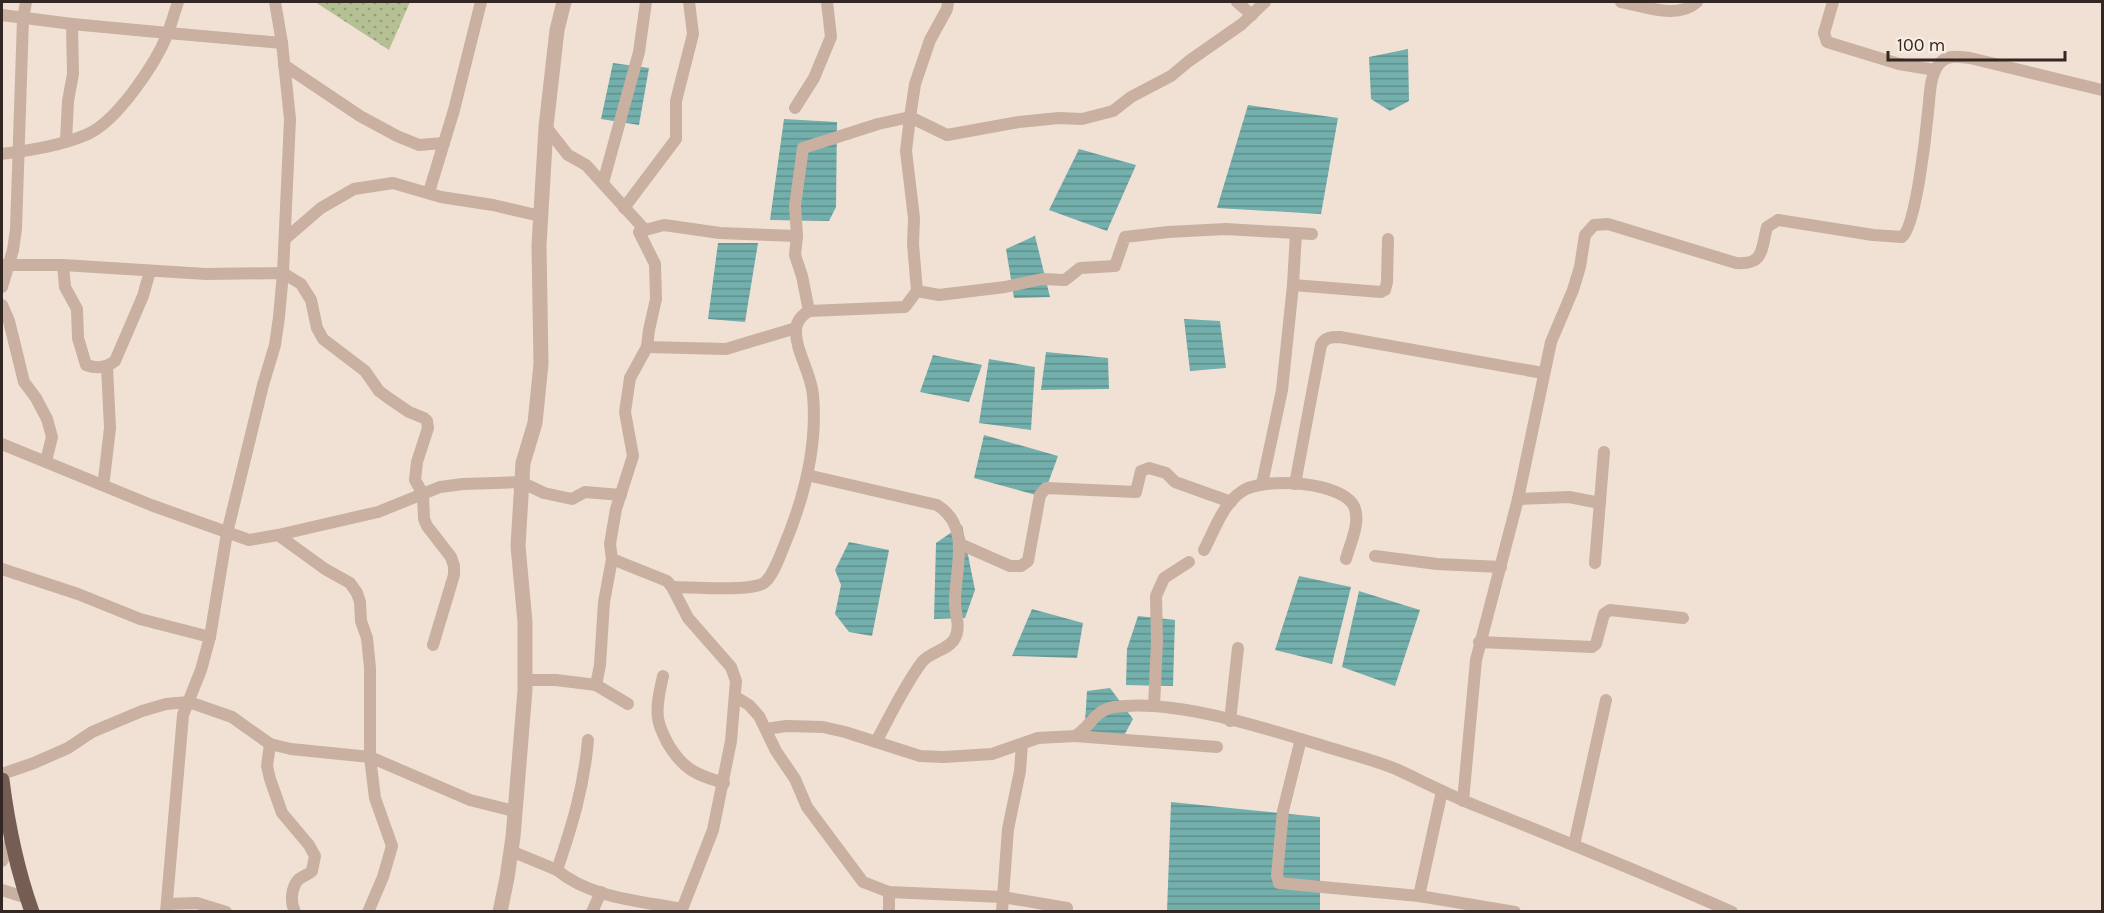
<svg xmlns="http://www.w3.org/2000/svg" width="2104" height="913" font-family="Karla,sans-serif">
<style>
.park{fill:url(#park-dots)}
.water{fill:url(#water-rules)}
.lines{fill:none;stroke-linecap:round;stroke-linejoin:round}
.minor{stroke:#c9b0a1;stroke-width:12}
.tertiary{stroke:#c9b0a1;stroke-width:15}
.primary{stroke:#765d54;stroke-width:15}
</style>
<defs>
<pattern id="park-dots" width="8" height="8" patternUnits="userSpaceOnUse" patternTransform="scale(1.5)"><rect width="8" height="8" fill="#b5c095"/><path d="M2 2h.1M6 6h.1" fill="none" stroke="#949c79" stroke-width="1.8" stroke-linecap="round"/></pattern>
<pattern id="water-rules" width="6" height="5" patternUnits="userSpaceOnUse" patternTransform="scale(1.5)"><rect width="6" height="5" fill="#73afac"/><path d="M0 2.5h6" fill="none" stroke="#5f8e8c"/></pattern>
</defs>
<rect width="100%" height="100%" fill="#f1e1d5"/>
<!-- park -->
<polygon class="park" points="315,2 410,2 389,50"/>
<!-- water -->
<g class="water">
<polygon points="1408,49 1409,101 1390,111 1371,99 1369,57"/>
<polygon points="613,63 649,68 639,125 601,119"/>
<polygon points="1248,105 1338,118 1321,214 1217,208"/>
<polygon points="784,119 837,122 836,207 829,221 770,220"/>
<polygon points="1079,149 1136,165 1107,231 1049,210"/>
<polygon points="1039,234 1035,236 1050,297 1014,298 1006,249"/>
<polygon points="718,243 758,243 745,322 708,319"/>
<polygon points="1184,319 1220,321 1226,368 1190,371"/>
<polygon points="1046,352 1108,358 1109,389 1041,390"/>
<polygon points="933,355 982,365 969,402 920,392"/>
<polygon points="989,359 1035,367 1031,430 979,423"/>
<polygon points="984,435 1058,456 1043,497 974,478"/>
<polygon points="962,525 975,590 965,618 934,619 936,543"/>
<polygon points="849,542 889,550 872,636 849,632 835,614 841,585 835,570"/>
<polygon points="1299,576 1351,587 1332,664 1275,650"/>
<polygon points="1359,591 1420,610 1395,686 1342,667"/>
<polygon points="1032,609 1083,623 1077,658 1012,656"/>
<polygon points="1138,616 1175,620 1173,686 1126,685 1127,649"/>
<polygon points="1110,688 1133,719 1121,741 1084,738 1087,691"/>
<polygon points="1171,802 1320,817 1320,911 1167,912"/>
</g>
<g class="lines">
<!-- minor -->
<g class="minor">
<polyline points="1237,2 1252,15"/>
<path d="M1621 2C1644 6 1678 20 1697 2"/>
<polyline points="1833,2 1824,33 1827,42 1899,64 1935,70"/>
<polyline points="2,15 72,24 168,33 178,2"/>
<polyline points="284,65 360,116 397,136 419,145 444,143"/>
<polyline points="795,108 814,78 831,37 827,2"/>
<polyline points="546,127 568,155 586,165 645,230 639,232 655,264 656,299 649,330 647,347 630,378 625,412 633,456 616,509 610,544 612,559 667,581 672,587 688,618 731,667 736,681 731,741 713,830 681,912"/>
<polyline points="66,141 68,101 73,74 72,24"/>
<path d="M2 154C30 150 61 146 88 134 118 120 156 63 168 33L282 43"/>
<polyline points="603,183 639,52 646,2"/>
<polyline points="429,192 454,110 481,2"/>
<polyline points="624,208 676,139 676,101 693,34 689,2"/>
<polyline points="645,230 664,225 720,233 797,236 795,206 803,148 878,124 910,117 947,135 1019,122 1059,118 1082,119 1113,111 1131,97 1171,76 1189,61 1242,24 1265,2"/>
<polyline points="797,236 795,255 802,276 809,311"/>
<polyline points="285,239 321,208 354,189 393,183 441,197 493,205 540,216"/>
<polyline points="2,265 63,265 206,274 283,273 301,284 311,300 317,328 323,339 365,371 379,391 387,397 409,412 424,418 427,421 428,428 417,462 415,480 423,494 424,519 427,526 451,557 454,566 454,575 433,645"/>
<path d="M63 265 65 287 77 309 78 338 86 365C97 369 106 368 115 361L143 296 150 271"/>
<polyline points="1293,285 1381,292 1385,290 1387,282 1388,239"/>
<polyline points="2,287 13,250 16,229 23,19 26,2"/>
<polyline points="917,291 913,244 914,218 906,151 910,117 915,84 930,40 947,9 948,2"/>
<polyline points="2,305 9,321 24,382 36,398 47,419 52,437 46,461"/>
<polyline points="647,347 726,349 796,328"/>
<polyline points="2,444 151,505 249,540 278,535 378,512 440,487 463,484 521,482 544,493 572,499 585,492 621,495"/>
<path d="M807 475 937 505C972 527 955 568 955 602 955 615 961 626 955 638 949 650 930 652 922 662 904 686 890 716 876 742"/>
<polyline points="104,479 110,428 107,367"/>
<polyline points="1262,484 1282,390 1293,285 1296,233"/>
<path d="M1295 484 1321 345C1325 337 1331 337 1340 337L1543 373"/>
<polyline points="1518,499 1569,497 1600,503"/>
<polyline points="278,535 325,569 350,583 357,593 360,602 361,621 367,638 370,668 370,757 375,798 392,846 383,877 368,912"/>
<polyline points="960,544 1010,566 1021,566 1028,561 1040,495 1046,488 1136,492 1141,471 1149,468 1166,473 1175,482 1231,502"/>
<path d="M1204 550C1214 531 1223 504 1241 492 1261 476 1347 481 1355 509 1360 524 1350 544 1346 559"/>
<polyline points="1375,556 1437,564 1501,567"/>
<polyline points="1595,563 1604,452"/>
<polyline points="2,569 78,594 140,619 210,637"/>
<path d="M672 587C691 587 750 592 764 583 772 577 778 561 782 551 803 502 818 449 813 395 811 372 795 351 796 329 797 320 802 315 809 311L905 307 917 291 939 295 1005 287 1042 279 1065 280 1080 268 1115 266 1125 237 1168 232 1226 229 1312 234"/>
<polyline points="1479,642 1592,647 1596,644 1604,614 1610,610 1683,618"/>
<path d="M663 676C660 690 656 704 658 718 659 727 664 736 668 744 683 769 696 775 724 783"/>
<polyline points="525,680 556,680 596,685 628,704"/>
<polyline points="596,685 600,665 604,602 612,559"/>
<polyline points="736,697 749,705 759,716 776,751 795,779 807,807 863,882 889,892 1003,897 1002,912"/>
<polyline points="1154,706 1157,642 1156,596 1164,578 1189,562"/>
<polyline points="1230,721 1238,648"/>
<path d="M766 729 786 726 823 727 845 732 920 756 944 757 992 754 1038 738 1075 736C1090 728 1094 710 1114 707 1174 698 1268 729 1327 747 1350 754 1374 760 1396 769 1424 782 1451 796 1479 807 1564 841 1648 875 1732 912"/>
<polyline points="1075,736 1217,747"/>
<polyline points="1301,739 1283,811 1277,875 1279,883 1419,896 1515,912"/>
<path d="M588 740C584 787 572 826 557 870 590 898 641 901 682 909"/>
<path d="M270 744 267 766 270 779 282 813 309 845 315 856 312 871C308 875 303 876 299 879 291 887 290 903 295 912"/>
<polyline points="1022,744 1020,771 1008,829 1003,897 1067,908"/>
<polyline points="2,774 34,763 68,748 92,732 142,711 166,704 189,702 232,717 270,744 291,749 370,757 470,800 514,811"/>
<path d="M1463 801 1476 660 1518 499 1551 342 1573 290 1580 267 1585 235 1594 225 1608 224 1736 263C1764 265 1761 250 1767 227L1778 220 1873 235 1902 237C1916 226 1926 134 1928 112 1930 97 1929 75 1940 63 1948 54 1959 57 1970 58L2102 90"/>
<polyline points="1574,845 1606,700"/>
<polyline points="511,851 557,870"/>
<polyline points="2,861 7,853 10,839"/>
<polyline points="2,890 27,898"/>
<polyline points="889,892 889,912"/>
<polyline points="1419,896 1442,791"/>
<polyline points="167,904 197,903 226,912"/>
<polyline points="166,912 183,715 201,670 210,637 227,533 263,385 275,345 279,317 283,273 290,119 282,43 275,2"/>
<polyline points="592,912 601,892"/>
</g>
<!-- tertiary -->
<polyline class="tertiary" points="500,912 507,878 513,837 525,690 525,622 518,546 523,463 535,423 541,364 539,245 546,127 557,30 564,2"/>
<!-- primary -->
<path class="primary" d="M2 780C8 827 16 867 32 912"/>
</g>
<!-- border -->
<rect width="2104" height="913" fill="none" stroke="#332724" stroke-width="6"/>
<!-- scale -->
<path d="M1888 51v9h177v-9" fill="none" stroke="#332724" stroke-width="3"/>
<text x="1897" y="51" font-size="18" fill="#332724" stroke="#f9ece1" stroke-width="4.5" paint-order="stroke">100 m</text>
</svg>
